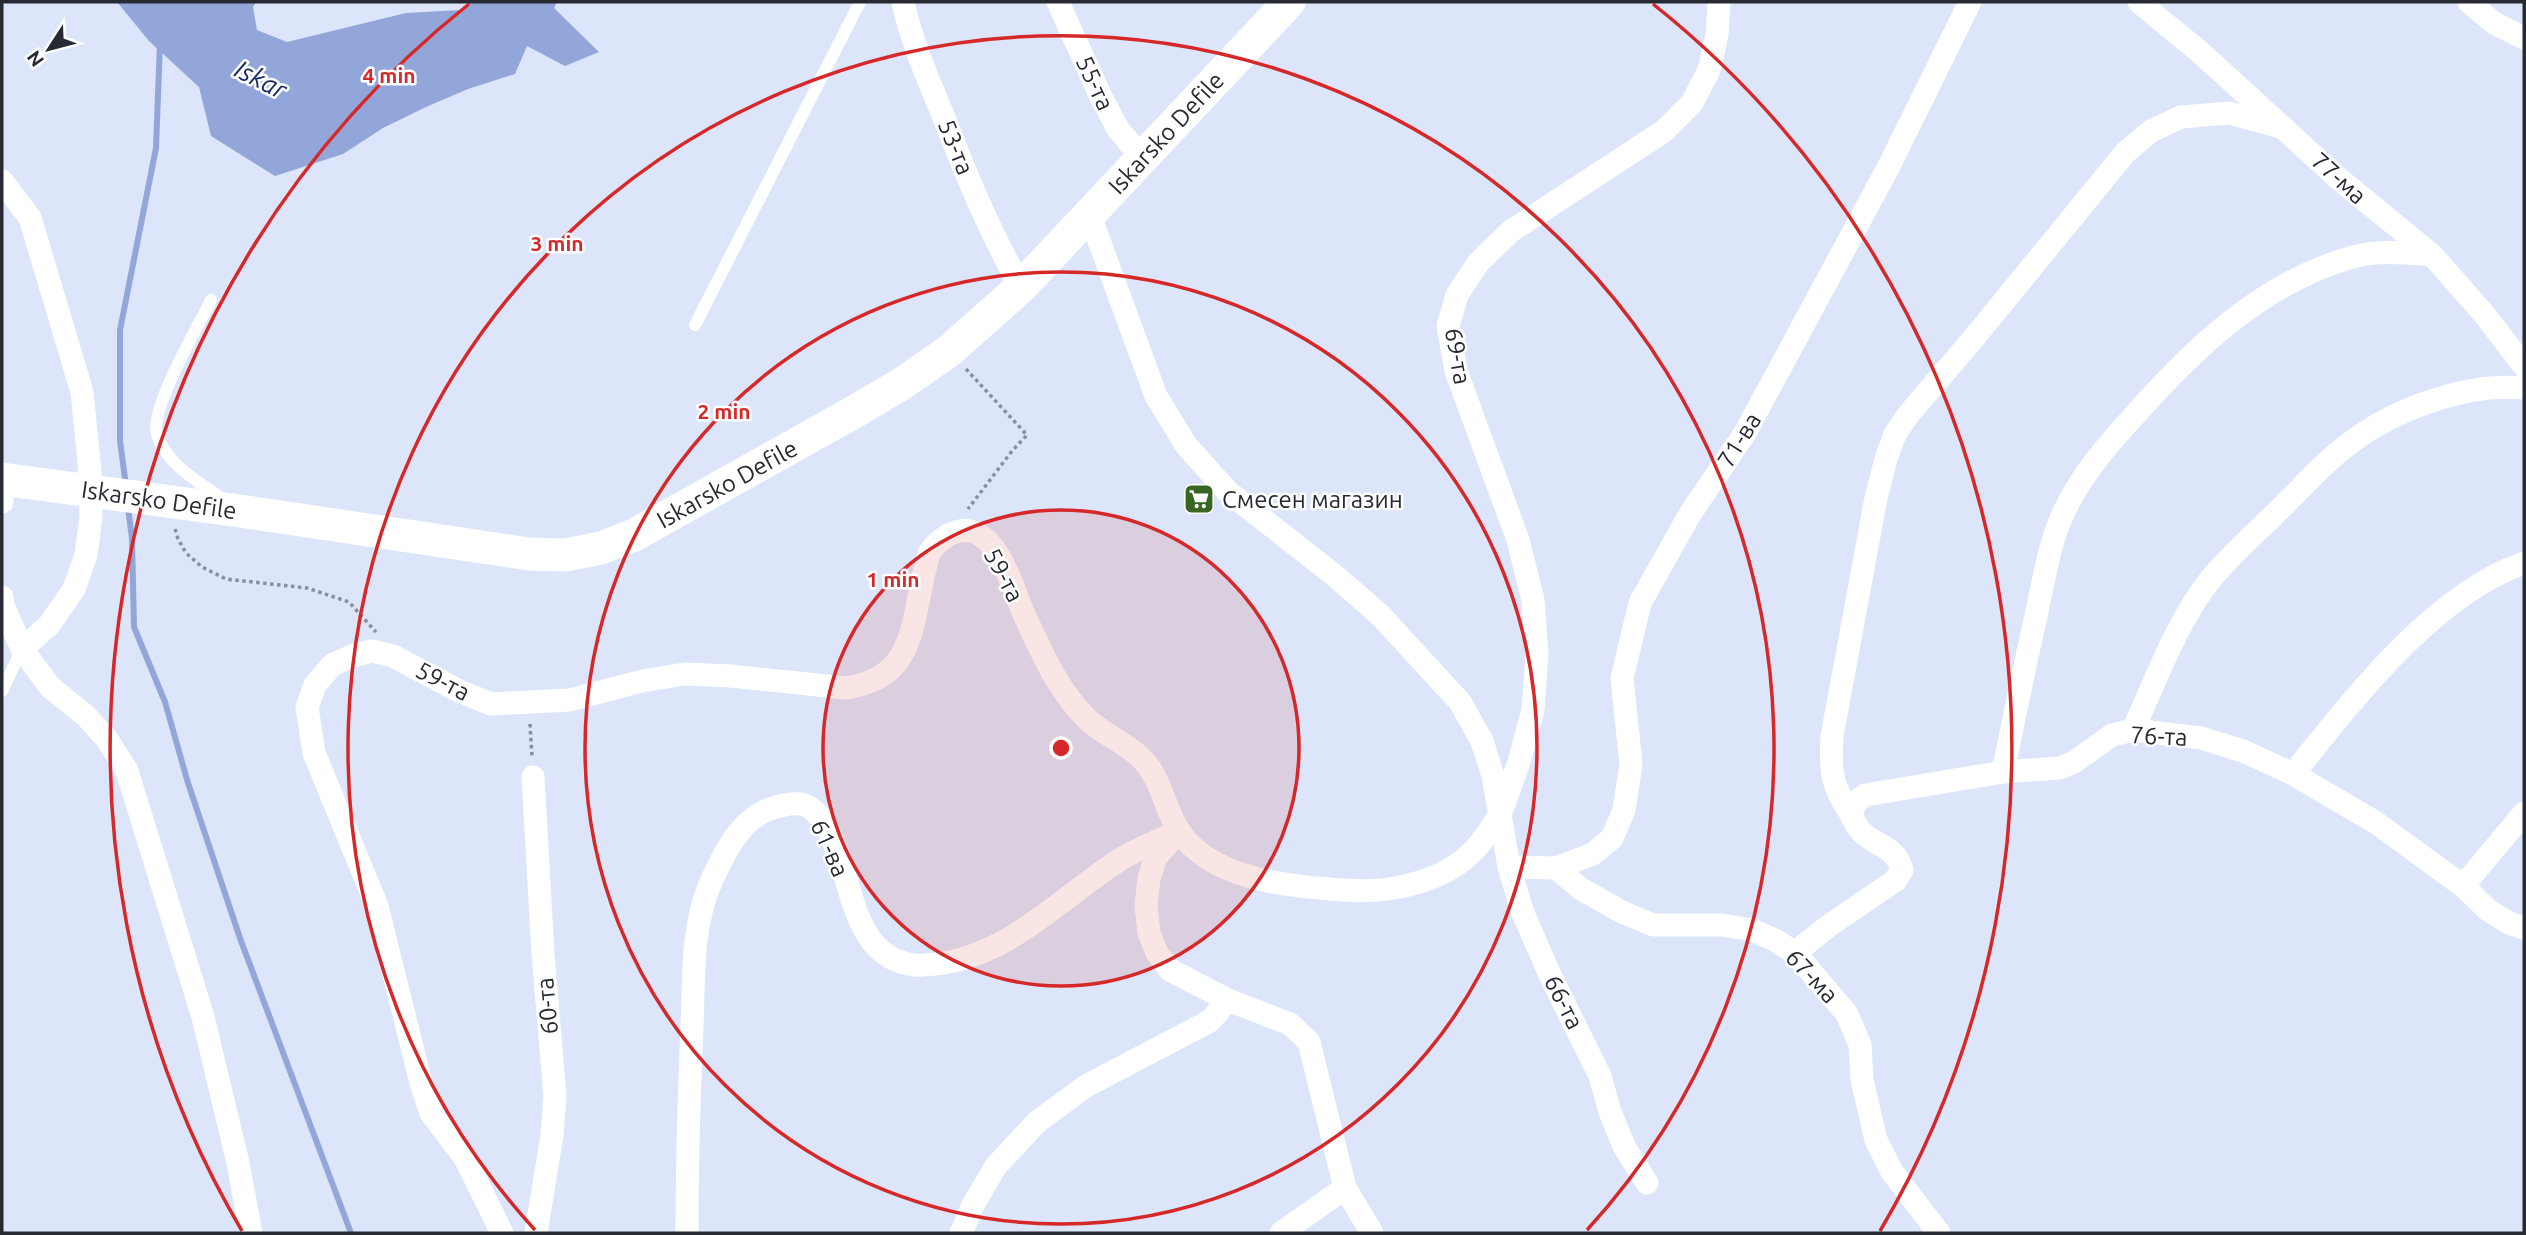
<svg xmlns="http://www.w3.org/2000/svg" width="2526" height="1235" font-family="Ubuntu,sans-serif">
<style>
.water{fill:#92a6d9}
.lines{fill:none;stroke-linecap:round;stroke-linejoin:round}
.stream{stroke:#92a6d9;stroke-width:6}
.path{stroke:#888f9d;stroke-width:3.5;stroke-dasharray:3.5 3.5;stroke-linecap:butt}
.lane{stroke:#fff;stroke-width:12}
.street{stroke:#fff;stroke-width:23}
.secondary{stroke:#fff;stroke-width:33}
.ring{fill:none;stroke:#d62828;stroke-width:3.5}
.labels{text-anchor:middle;dominant-baseline:central;stroke-width:5;stroke-linejoin:round;paint-order:stroke}
.street-label{font-size:24px;fill:#272a32;stroke:#fff}
.poi-label{font-size:24px;fill:#272a32;stroke:#fff;text-anchor:start}
.water-label{font-size:26px;font-style:italic;fill:#1a2b67;stroke:#fff}
.centre{fill:#d62828;stroke:#fff;stroke-width:3.5}
.ring-label{font-size:21px;text-anchor:middle;font-weight:bold;fill:#d62828;stroke:#fff;stroke-width:5;stroke-linejoin:round;paint-order:stroke}
</style>
<rect width="100%" height="100%" fill="#dce5f9"/>
<!-- water -->
<polygon class="water" points="117,2 256,2 253,7 257,30 287,42 406,13 460,10 470,2 557,2 554,8 599,52 565,66 527,46 515,74 468,89 426,107 383,128 343,154 275,176 211,136 199,87 149,41"/>
<g class="lines">
<!-- stream -->
<g class="stream">
<polyline points="126,486 120,441 120,330 156,148 160,42"/>
<polyline points="128,507 132,539 134,627 165,702 188,783 241,941 351,1233"/>
</g>
<!-- path -->
<g class="path">
<polyline points="966,369 1027,435 1012,451 968,509"/>
<polyline points="175,529 178,539 186,553 202,567 226,579 307,588 349,602 376,632"/>
<polyline points="530,724 532,758"/>
</g>
<!-- lane -->
<g class="lane">
<path d="M211 300C198 327 149 409 157 435 167 465 199 482 223 499"/>
<polyline points="695,325 860,2"/>
<polyline points="2,691 22,649"/>
</g>
<!-- street -->
<g class="street">
<path d="M903 2C911 40 927 76 942 113 965 172 989 231 1021 287"/>
<polyline points="1058,2 1101,97 1118,129 1143,159"/>
<polyline points="2139,2 2201,53 2339,179 2432,255 2484,314 2524,366"/>
<polyline points="2469,2 2494,23 2524,38"/>
<polyline points="2,181 30,218 82,392 90,472 91,517 86,555 74,589 49,625 22,649"/>
<polyline points="2,502 3,479"/>
<polyline points="2,597 3,605 22,649 50,687 86,716 107,739 127,771 203,1017 238,1163 251,1233"/>
<path d="M2133 730C2155 682 2177 621 2210 580 2230 555 2255 534 2277 512 2300 490 2321 465 2346 446 2392 410 2466 382 2524 388"/>
<path d="M2003 772C2014 718 2025 665 2037 611 2044 580 2049 544 2063 514 2079 478 2107 445 2134 416 2194 348 2263 282 2353 257 2378 250 2407 253 2432 255"/>
<path d="M2293 774C2353 700 2432 595 2524 563"/>
<polyline points="533,777 543,954 555,1096 552,1135 536,1233"/>
<path d="M1851 814C1831 785 1830 771 1832 736L1876 498 1886 459 1895 434 1908 415 1973 339 2125 153 2151 131 2181 117 2229 113 2284 128"/>
<polyline points="1172,839 1156,857 1149,878 1146,906 1149,933 1157,953 1170,970 1228,1000 1290,1024 1309,1042 1345,1188 1372,1233"/>
<polyline points="1509,867 1556,868 1581,889 1622,912 1653,925 1721,925 1752,930 1775,940 1795,953 1847,1014 1860,1045 1862,1080 1876,1140 1892,1172 1939,1233"/>
<polyline points="1556,868 1593,854 1612,838 1624,810 1631,764 1622,678 1640,603 1690,514 1745,433 1889,166 1970,2"/>
<polyline points="2463,886 2524,813"/>
<path d="M1795 953 1827 927 1896 880 1902 870C1895 844 1874 847 1859 829 1856 825 1853 819 1851 814L1856 802 1865 795 2003 772 2060 768 2074 762 2112 735 2133 730 2201 738 2243 751 2293 774 2375 822 2463 886 2488 910 2509 923 2524 928"/>
<polyline points="1647,1183 1624,1146 1610,1112 1600,1076 1550,975 1523,913 1509,867 1500,815 1519,762 1533,710 1537,654 1533,600 1518,540 1456,371 1448,326 1457,295 1478,263 1511,231 1664,131 1692,103 1709,70 1717,35 1719,2"/>
<path d="M502 1233 465 1158 431 1113 421 1083 377 906 314 753 307 707 315 685 332 665 352 656 372 651 393 656 459 691 491 704 570 700 642 681 685 674 731 676 846 688C865 685 883 679 896 663 915 639 917 601 924 573 926 566 927 558 930 552 938 540 954 528 970 531 999 537 1013 588 1023 612 1041 651 1057 690 1088 720 1103 734 1124 742 1140 757 1161 776 1164 808 1179 831 1213 881 1289 886 1343 890 1387 894 1444 883 1475 849 1485 839 1492 826 1500 815L1493 776 1482 741 1460 702 1380 615 1334 575 1227 491 1186 445 1156 396 1090 216"/>
<path d="M687 1233C687 1165 689 1096 692 1027 694 979 691 927 711 882 724 853 741 817 773 808 786 804 802 800 813 810 856 848 840 958 915 965 922 966 929 964 936 964 1009 956 1059 899 1118 861 1136 849 1159 841 1179 831"/>
<polyline points="961,1233 973,1205 996,1166 1037,1122 1086,1086 1210,1021 1228,1000"/>
<polyline points="1281,1233 1345,1188"/>
</g>
<!-- secondary -->
<polyline class="secondary" points="2,479 240,511 529,554 565,555 601,548 634,535 854,412 903,383 949,351 1021,287 1289,2"/>
</g>
<!-- distance rings -->
<circle cx="1061" cy="748" r="238" fill="#d62828" fill-opacity=".12"/>
<g class="ring">
<circle cx="1061" cy="748" r="238"/>
<circle cx="1061" cy="748" r="476"/>
<path d="M535 1230A713 713 0 1 1 1587 1230"/>
<path d="M242 1231A951 951 0 0 1 469 4M1653 4A951 951 0 0 1 1880 1231"/>
</g>
<!-- icons -->
<defs>
<g id="supermarket-square" transform="scale(1.575)"><rect x="-9" y="-9" width="18" height="18" rx="4" fill="#396523" stroke="#fff"/><path d="M-6-5.5h2.5l.6 2H6L4.5 2H-2.5L-4.4-4H-6ZM-1.5 3.2a1.3 1.3 0 1 0 .1 0ZM3 3.2a1.3 1.3 0 1 0 .1 0Z" fill="#fff"/></g>
</defs>
<g fill-rule="evenodd">
<use href="#supermarket-square" x="1199" y="499"/>
</g>
<g class="labels">
<!-- street labels -->
<g class="street-label">
<text transform="translate(1095 83) rotate(65)">55-та</text>
<text transform="translate(1166 133) rotate(-47)">Iskarsko Defile</text>
<text transform="translate(956 147) rotate(68)">53-та</text>
<text transform="translate(2339 178) rotate(42)">77-ма</text>
<text transform="translate(1458 356) rotate(80)">69-та</text>
<text transform="translate(1739 440) rotate(-58)">71-ва</text>
<text transform="translate(727 484) rotate(-29)">Iskarsko Defile</text>
<text transform="translate(159 500) rotate(8)">Iskarsko Defile</text>
<text transform="translate(1004 575) rotate(62)">59-та</text>
<text transform="translate(443 681) rotate(27)">59-та</text>
<text transform="translate(2159 736) rotate(3)">76-та</text>
<text transform="translate(830 848) rotate(66)">61-ва</text>
<text transform="translate(1812 976) rotate(47)">67-ма</text>
<text transform="translate(1564 1002) rotate(63)">66-та</text>
<text transform="translate(547 1006) rotate(-95)">60-та</text>
</g>
<!-- poi labels -->
<g class="poi-label">
<text x="1222" y="499">Смесен магазин</text>
</g>
<!-- water labels -->
<g class="water-label">
<text transform="translate(261 79) rotate(27)">Iskar</text>
</g>
</g>
<circle cx="1061" cy="748" r="10" class="centre"/>
<g class="ring-label">
<text x="389" y="83">4 min</text>
<text x="557" y="251">3 min</text>
<text x="724" y="419">2 min</text>
<text x="893" y="587">1 min</text>
</g>
<!-- border -->
<rect width="2526" height="1235" fill="none" stroke="#272a32" stroke-width="7"/>
<!-- north arrow -->
<g transform="translate(49 49) rotate(234)" stroke="#ffffff" stroke-width="5" paint-order="stroke">
<path d="M0-5L12 26L0 18L-12 26Z" fill="#272a32"/>
<text y="-10" font-size="19" font-weight="bold" text-anchor="middle" fill="#272a32">N</text>
</g>
</svg>
